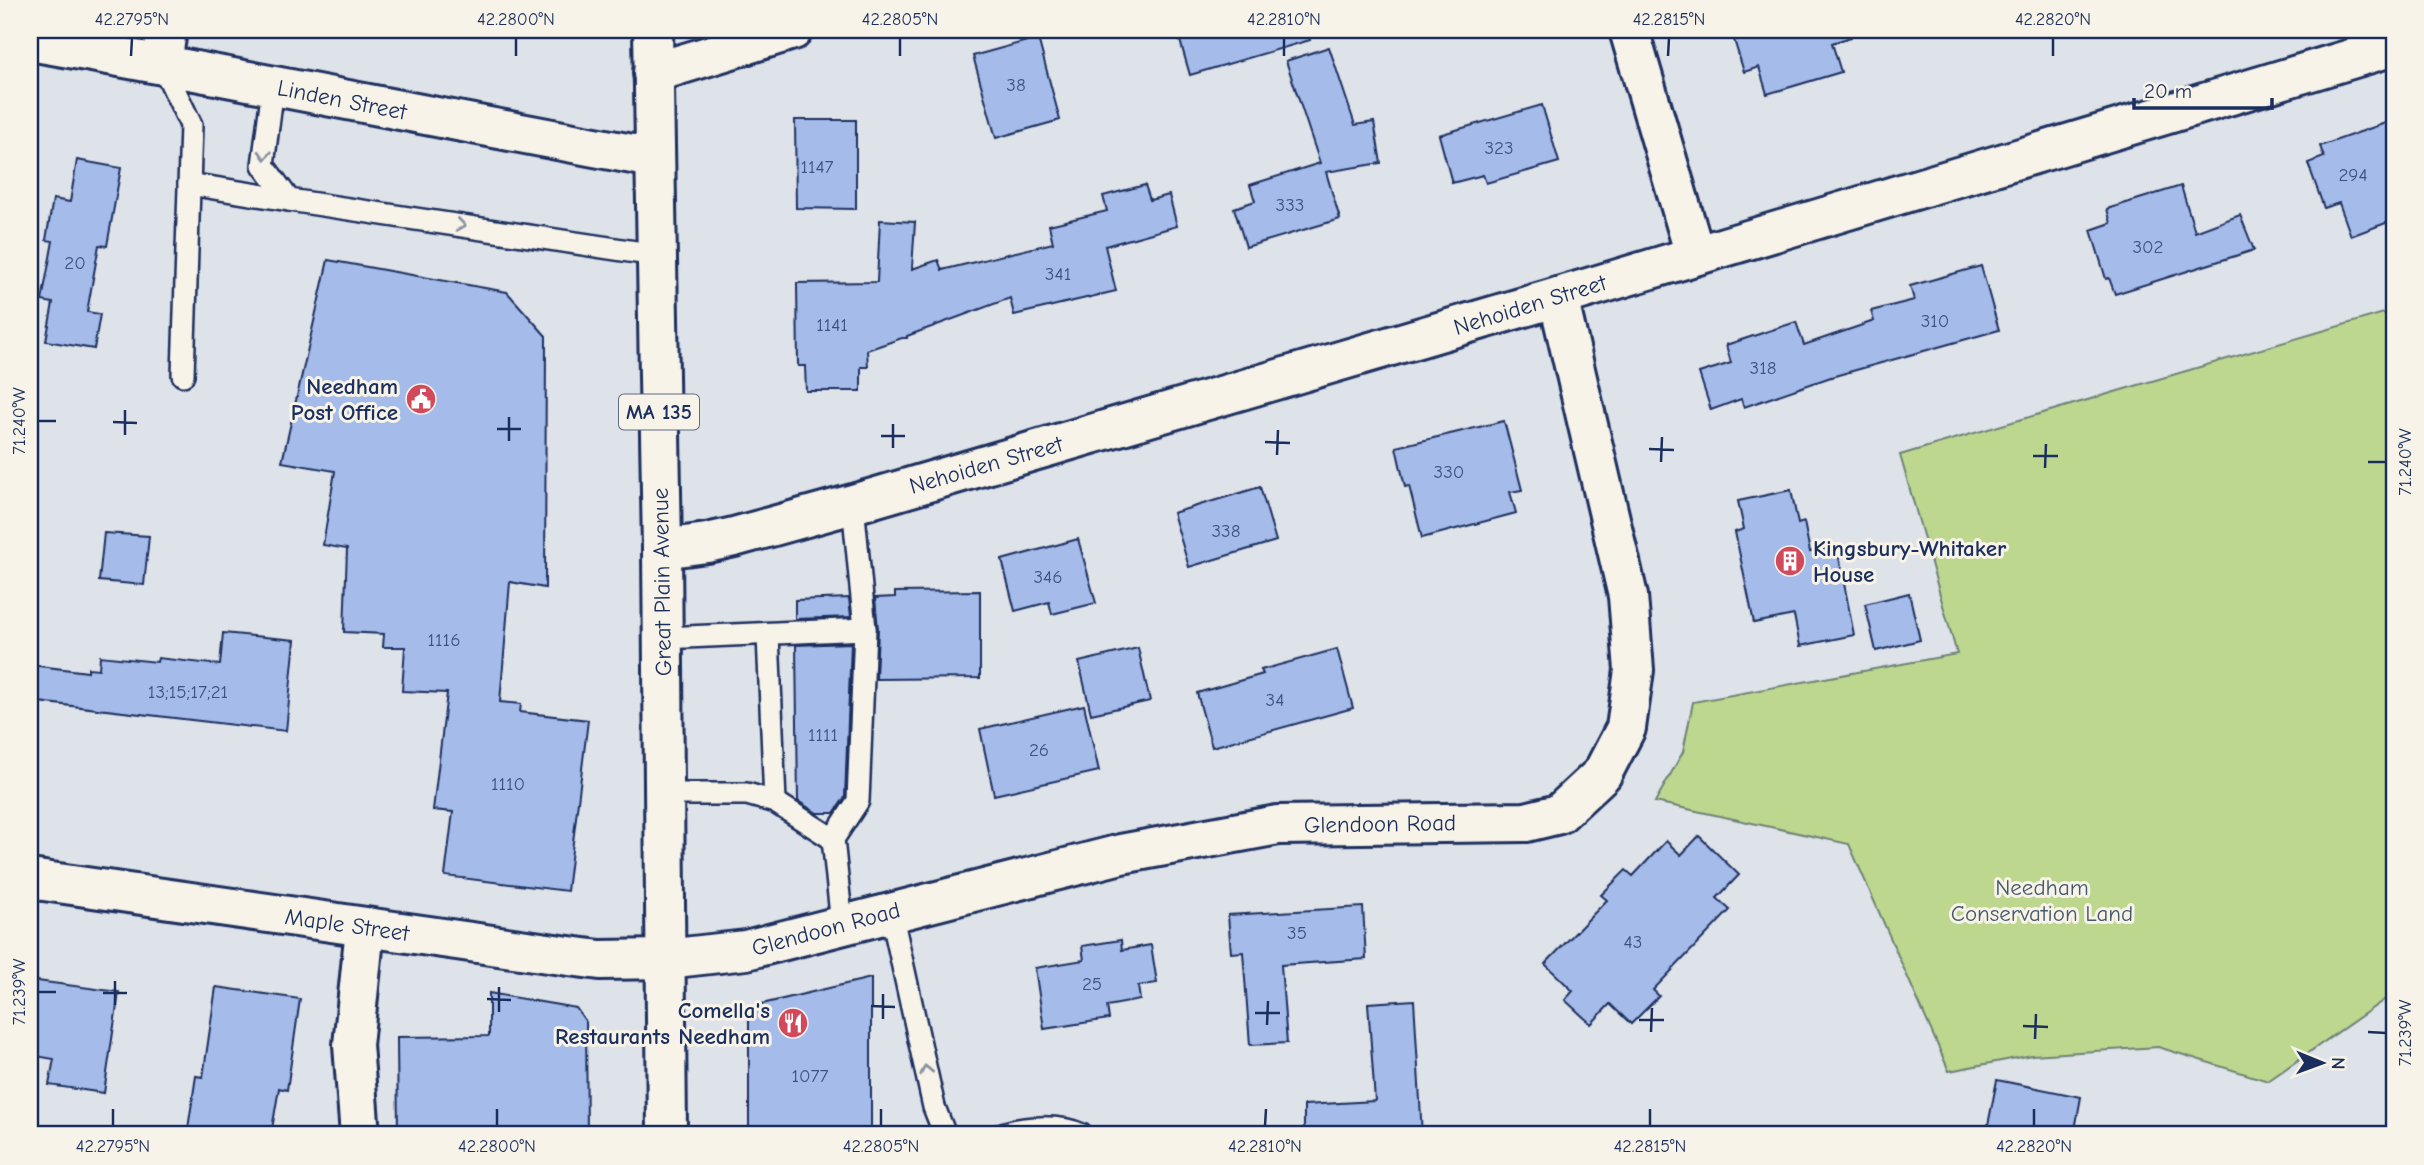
<svg xmlns="http://www.w3.org/2000/svg" width="2424" height="1165" font-family="'Comic Neue',sans-serif">
<style>
.green{fill:#bed78e;stroke:#6c8376;stroke-width:2}
.building{fill:#a5bcea;stroke:#1b2f5e;stroke-width:2}
.lines{fill:none;stroke-linecap:round;stroke-linejoin:round}
.lane-casing{stroke:#1b2f5e;stroke-width:26}
.street-casing{stroke:#1b2f5e;stroke-width:44}
.secondary-casing{stroke:#1b2f5e;stroke-width:44}
.primary-casing{stroke:#1b2f5e;stroke-width:44}
.lane{stroke:#f7f3e8;stroke-width:21}
.street{stroke:#f7f3e8;stroke-width:38}
.secondary{stroke:#f7f3e8;stroke-width:38}
.primary{stroke:#f7f3e8;stroke-width:38}
.oneway{stroke:#8991a3}
.ticks{fill:none;stroke:#1b2f5e;stroke-width:2.5}
.labels{text-anchor:middle;dominant-baseline:central;stroke-width:6;stroke-linejoin:round;paint-order:stroke}
.number-label{font-size:19px;fill:#3e5281}
.shield{fill:#f7f3e8;stroke:#5d6a87;stroke-width:2}
.shield-label{font-size:21px;font-weight:bold;fill:#1b2f5e}
.street-label{font-size:23px;fill:#1b2f5e;stroke:#f7f3e8}
.poi-label{font-size:23px;font-weight:bold;fill:#1b2f5e;stroke:#f7f3e8;text-anchor:end}
.park-label{font-size:23px;fill:#44596a;stroke:#f7f3e8}
.neatline{fill:none;stroke:#1b2f5e;stroke-width:2.5}
.ticks-label{font-size:18px;text-anchor:middle;fill:#1b2f5e}
</style>
<rect width="100%" height="100%" fill="#dee2e9"/>
<filter id="ink" filterUnits="userSpaceOnUse"><feTurbulence type="fractalNoise" baseFrequency=".0143" numOctaves="2"/><feDisplacementMap in="SourceGraphic" scale="14" xChannelSelector="R" yChannelSelector="G"/><feConvolveMatrix kernelMatrix="1 2 1 2 8 2 1 2 1" color-interpolation-filters="sRGB"/></filter>
<g filter="url(#ink)">
<!-- green -->
<polygon class="green" points="2394,310 2394,993 2268,1081 2158,1047 2032,1055 1949,1071 1849,844 1655,802 1683,752 1693,702 1957,654 1900,455"/>
<!-- building -->
<g class="building">
<polygon points="1177,30 1308,30 1310,40 1190,75"/>
<polygon points="1731,30 1850,30 1851,37 1832,43 1841,72 1767,94 1759,67 1744,72"/>
<polygon points="1038,38 1060,120 996,138 973,56"/>
<polygon points="1329,47 1355,125 1374,122 1381,163 1326,172 1340,219 1246,247 1234,208 1255,201 1250,185 1320,163 1286,61"/>
<polygon points="1542,105 1559,162 1486,183 1483,175 1452,183 1439,135"/>
<polygon points="795,120 856,120 856,209 796,208"/>
<polygon points="2394,120 2394,220 2351,236 2339,203 2324,208 2308,163 2324,157 2320,146"/>
<polygon points="77,160 121,168 107,246 99,245 87,312 100,314 94,349 46,341 53,303 42,301 53,241 46,240 53,199 70,202"/>
<polygon points="1145,185 1150,200 1169,195 1177,226 1105,246 1116,291 1014,315 1010,298 907,336 907,338 902,338 867,350 868,367 861,367 861,391 806,391 805,366 798,366 797,283 877,282 880,220 915,222 912,269 938,260 942,270 1053,243 1049,225 1107,211 1103,196"/>
<polygon points="2181,186 2195,232 2240,215 2254,250 2115,294 2109,278 2106,279 2091,230 2111,223 2107,209"/>
<polygon points="328,260 507,292 546,336 545,588 510,582 500,702 521,704 520,712 588,720 567,891 445,876 453,812 433,810 447,693 402,691 405,647 383,647 384,634 344,632 347,549 323,545 335,471 282,462"/>
<polygon points="1981,266 1999,330 1831,377 1744,407 1741,399 1711,410 1699,373 1731,363 1726,345 1796,322 1804,345 1874,321 1871,311 1914,300 1910,286"/>
<polygon points="1504,421 1522,490 1510,492 1516,513 1422,538 1409,486 1405,487 1396,447"/>
<polygon points="1260,487 1276,541 1189,567 1173,513"/>
<polygon points="1791,490 1798,524 1804,522 1810,552 1837,547 1854,635 1800,646 1794,615 1754,623 1735,532 1744,529 1738,501"/>
<polygon points="104,533 149,536 144,585 99,581"/>
<polygon points="1078,539 1096,603 1052,614 1049,602 1015,611 1002,560"/>
<polygon points="980,591 980,678 876,679 878,629 875,598 895,597 895,592"/>
<polygon points="1909,593 1920,640 1876,651 1865,604"/>
<polygon points="849,598 851,617 795,619 795,600"/>
<polygon points="223,633 295,640 286,731 30,701 30,665 88,672 88,668 99,669 100,656 157,662 158,658 220,665"/>
<polygon points="851,643 845,797 834,813 817,813 798,801 796,645"/>
<polygon points="1138,648 1150,701 1091,714 1079,662"/>
<polygon points="1337,649 1353,708 1212,747 1197,693 1263,674 1261,670"/>
<polygon points="1084,705 1099,771 994,795 980,729"/>
<polygon points="1699,836 1739,875 1717,898 1730,910 1653,990 1659,996 1631,1024 1610,1004 1591,1024 1565,1000 1573,991 1545,964 1607,900 1601,895 1626,870 1633,876 1666,841 1681,855"/>
<polygon points="1363,907 1366,959 1281,965 1287,1043 1250,1045 1243,952 1231,953 1228,915"/>
<polygon points="1121,940 1122,950 1151,945 1157,983 1138,986 1140,1000 1107,1006 1109,1019 1044,1029 1035,968 1084,960 1082,946"/>
<polygon points="871,978 871,1135 749,1135 749,1017 762,1004"/>
<polygon points="30,980 119,992 104,1093 49,1085 54,1059 30,1055"/>
<polygon points="216,987 300,999 287,1090 279,1088 271,1135 187,1135 196,1076 203,1077"/>
<polygon points="489,993 576,1008 586,1022 587,1135 398,1135 397,1037 489,1036"/>
<polygon points="1414,1000 1422,1135 1304,1135 1304,1105 1375,1101 1368,1003"/>
<polygon points="1997,1080 2081,1097 2074,1135 1986,1135"/>
</g>
<g class="lines">
<!-- lane casing -->
<g class="lane-casing">
<g id="lane">
<polyline points="162,64 191,125 183,375"/>
<polyline points="273,87 263,165 289,200 656,255"/>
<polyline points="189,184 289,200"/>
<polyline points="768,635 775,802"/>
<polyline points="663,638 865,629"/>
<polyline points="665,794 747,794 775,802 833,839"/>
<polyline points="891,912 934,1107 945,1135"/>
<polyline points="842,925 833,839 858,801 865,629 853,504"/>
<path d="M1000 1135C1021 1126 1061 1125 1082 1135"/>
</g>
</g>
<!-- street casing -->
<g class="street-casing">
<g id="street">
<polyline points="1629,30 1695,255"/>
<path d="M30 41C238 77 445 120 654 158"/>
<polyline points="162,64 167,30"/>
<polyline points="653,73 793,30"/>
<polyline points="30,879 569,956 600,960 666,959 746,950 1121,854 1278,825 1526,822 1559,814 1602,774 1626,728 1634,670 1628,596 1558,297"/>
<polyline points="360,1135 353,1045 365,928"/>
</g>
</g>
<!-- secondary casing -->
<g class="secondary-casing">
<polyline id="secondary" points="662,549 707,543 734,537 853,504 1558,297 2394,46"/>
</g>
<!-- primary casing -->
<g class="primary-casing">
<polyline id="primary" points="653,30 662,549 667,1135"/>
</g>
<!-- lane -->
<use href="#lane" class="lane"/>
<!-- street -->
<use href="#street" class="street"/>
<!-- secondary -->
<use href="#secondary" class="secondary"/>
<!-- primary -->
<use href="#primary" class="primary"/>
</g>
<!-- one-way arrows -->
<defs><path id="oneway-chevron" d="M-2-3.5L2.5 0L-2 3.5" fill="none" stroke-width="1.6" stroke-linecap="round" stroke-linejoin="round" transform="scale(1.75)"/></defs>
<g class="oneway">
<use href="#oneway-chevron" transform="translate(265 155) rotate(93)"/>
<use href="#oneway-chevron" transform="translate(461 225) rotate(8)"/>
<use href="#oneway-chevron" transform="translate(926 1070) rotate(-102)"/>
</g>
</g>
<!-- ticks -->
<path class="ticks" d="M131 56 132 38M516 56V38M900 56V38M1284 56V38M1668 56 1669 38M2053 56V38M38 421H56M113 422 137 423M497 429H521M125 435V410M881 436H905M509 441V417M1265 442 1290 443M893 448V424M1649 449 1674 450M1277 455 1278 430M2033 456H2058M1661 462 1662 437M2368 462H2386M2045 468 2046 444M38 992H56M103 993H127M487 999 511 1000M115 1005V981M871 1006 895 1007M499 1012V987M1255 1013H1280M883 1019V994M1639 1020H1664M1267 1025 1268 1001M2023 1026 2048 1027M1651 1032 1652 1008M2368 1032 2386 1033M2035 1039 2036 1014M113 1126V1109M497 1126V1109M881 1126V1109M1265 1126 1266 1109M1650 1126V1109M2034 1126V1109"/>
<!-- icons -->
<defs>
<g id="civic-disc" transform="scale(1.575)"><circle r="9.5" fill="#d1495b" stroke="#f7f3e8"/><path d="M-.6-6.5H3V-4.5H.6V-3L4-1V1h2V6H-6V1h2V-1L-.6-3ZM-1.2 2.5V6h2.4V2.5Z" fill="#fff"/></g>
<g id="building-disc" transform="scale(1.575)"><circle r="9.5" fill="#d1495b" stroke="#f7f3e8"/><path d="M-4-6H4V6H1V3H-1V6H-4ZM-2.5-4.3h1.7v1.8h-1.7ZM.8-4.3h1.7v1.8H.8ZM-2.5-1h1.7V.8h-1.7ZM.8-1h1.7V.8H.8Z" fill="#fff"/></g>
<g id="restaurant-disc" transform="scale(1.575)"><circle r="9.5" fill="#d1495b" stroke="#f7f3e8"/><path d="M-5-6h1v4h1v-4h1v4h1v-4h1v5L-1.5 .5V6h-2V.5L-5-1ZM5-6V6H3V1.5H1.5Q1.5-4 5-6Z" fill="#fff"/></g>
</defs>
<g fill-rule="evenodd">
<use href="#civic-disc" x="421" y="399"/>
<use href="#building-disc" x="1790" y="561"/>
<use href="#restaurant-disc" x="793" y="1023"/>
</g>
<g class="labels">
<!-- number labels -->
<g class="number-label">
<text x="1016" y="85">38</text>
<text x="1499" y="148">323</text>
<text x="817" y="167">1147</text>
<text x="2353" y="175">294</text>
<text x="1290" y="205">333</text>
<text x="2148" y="247">302</text>
<text x="75" y="263">20</text>
<text x="1058" y="274">341</text>
<text x="1935" y="321">310</text>
<text x="832" y="325">1141</text>
<text x="1763" y="368">318</text>
<text x="1449" y="472">330</text>
<text x="1226" y="531">338</text>
<text x="1048" y="577">346</text>
<text x="444" y="640">1116</text>
<text x="188" y="692">13;15;17;21</text>
<text x="1275" y="700">34</text>
<text x="823" y="735">1111</text>
<text x="1039" y="750">26</text>
<text x="508" y="784">1110</text>
<text x="1297" y="933">35</text>
<text x="1633" y="942">43</text>
<text x="1092" y="984">25</text>
<text x="810" y="1076">1077</text>
</g>
<!-- shield labels -->
<rect class="shield" x="619" y="394.5" width="80" height="35" rx="5"/>
<g class="shield-label">
<text x="659" y="412">MA 135</text>
</g>
<!-- street labels -->
<g class="street-label">
<text transform="translate(342 100) rotate(11)">Linden Street</text>
<text transform="translate(1530 305) rotate(-17)">Nehoiden Street</text>
<text transform="translate(986 465) rotate(-16)">Nehoiden Street</text>
<text transform="translate(662 582) rotate(-91)">Great Plain Avenue</text>
<text transform="translate(1380 824) rotate(-1)">Glendoon Road</text>
<text transform="translate(347 925) rotate(8)">Maple Street</text>
<text transform="translate(826 929) rotate(-15)">Glendoon Road</text>
</g>
<!-- poi labels -->
<g class="poi-label">
<text x="398" y="386">Needham<tspan x="398" dy="26">Post Office</tspan></text>
<text x="1813" y="548" text-anchor="start">Kingsbury-Whitaker<tspan x="1813" dy="26">House</tspan></text>
<text x="770" y="1010">Comella's<tspan x="770" dy="26">Restaurants Needham</tspan></text>
</g>
<!-- park labels -->
<g class="park-label">
<text x="2042" y="887">Needham<tspan x="2042" dy="26">Conservation Land</tspan></text>
</g>
</g>
<!-- margin -->
<rect width="2424" height="1165" fill="none" stroke="#f7f3e8" stroke-width="77"/>
<!-- north arrow -->
<g transform="translate(2322 1063) rotate(91)" stroke="#f7f3e8" stroke-width="5" paint-order="stroke">
<path d="M0-5L12 26L0 18L-12 26Z" fill="#1b2f5e"/>
<text y="-10" font-size="19" font-weight="bold" text-anchor="middle" fill="#1b2f5e">N</text>
</g>
<!-- scale -->
<path d="M2134 98v10h138v-10" fill="none" stroke="#1b2f5e" stroke-width="3.5"/>
<text x="2144" y="98" font-size="21" fill="#1b2f5e" stroke="#f7f3e8" stroke-width="5" paint-order="stroke">20 m</text>
<rect x="38" y="38" width="2348" height="1088" class="neatline"/>
<g class="ticks-label">
<text x="132" y="25">42.2795°N</text>
<text x="516" y="25">42.2800°N</text>
<text x="900" y="25">42.2805°N</text>
<text x="1284" y="25">42.2810°N</text>
<text x="1669" y="25">42.2815°N</text>
<text x="2053" y="25">42.2820°N</text>
<text transform="translate(19 421) rotate(-90)" y="6">71.240°W</text>
<text transform="translate(2405 462) rotate(-90)" y="6">71.240°W</text>
<text transform="translate(19 992) rotate(-90)" y="6">71.239°W</text>
<text transform="translate(2405 1033) rotate(-90)" y="6">71.239°W</text>
<text x="113" y="1152">42.2795°N</text>
<text x="497" y="1152">42.2800°N</text>
<text x="881" y="1152">42.2805°N</text>
<text x="1265" y="1152">42.2810°N</text>
<text x="1650" y="1152">42.2815°N</text>
<text x="2034" y="1152">42.2820°N</text>
</g>
</svg>
